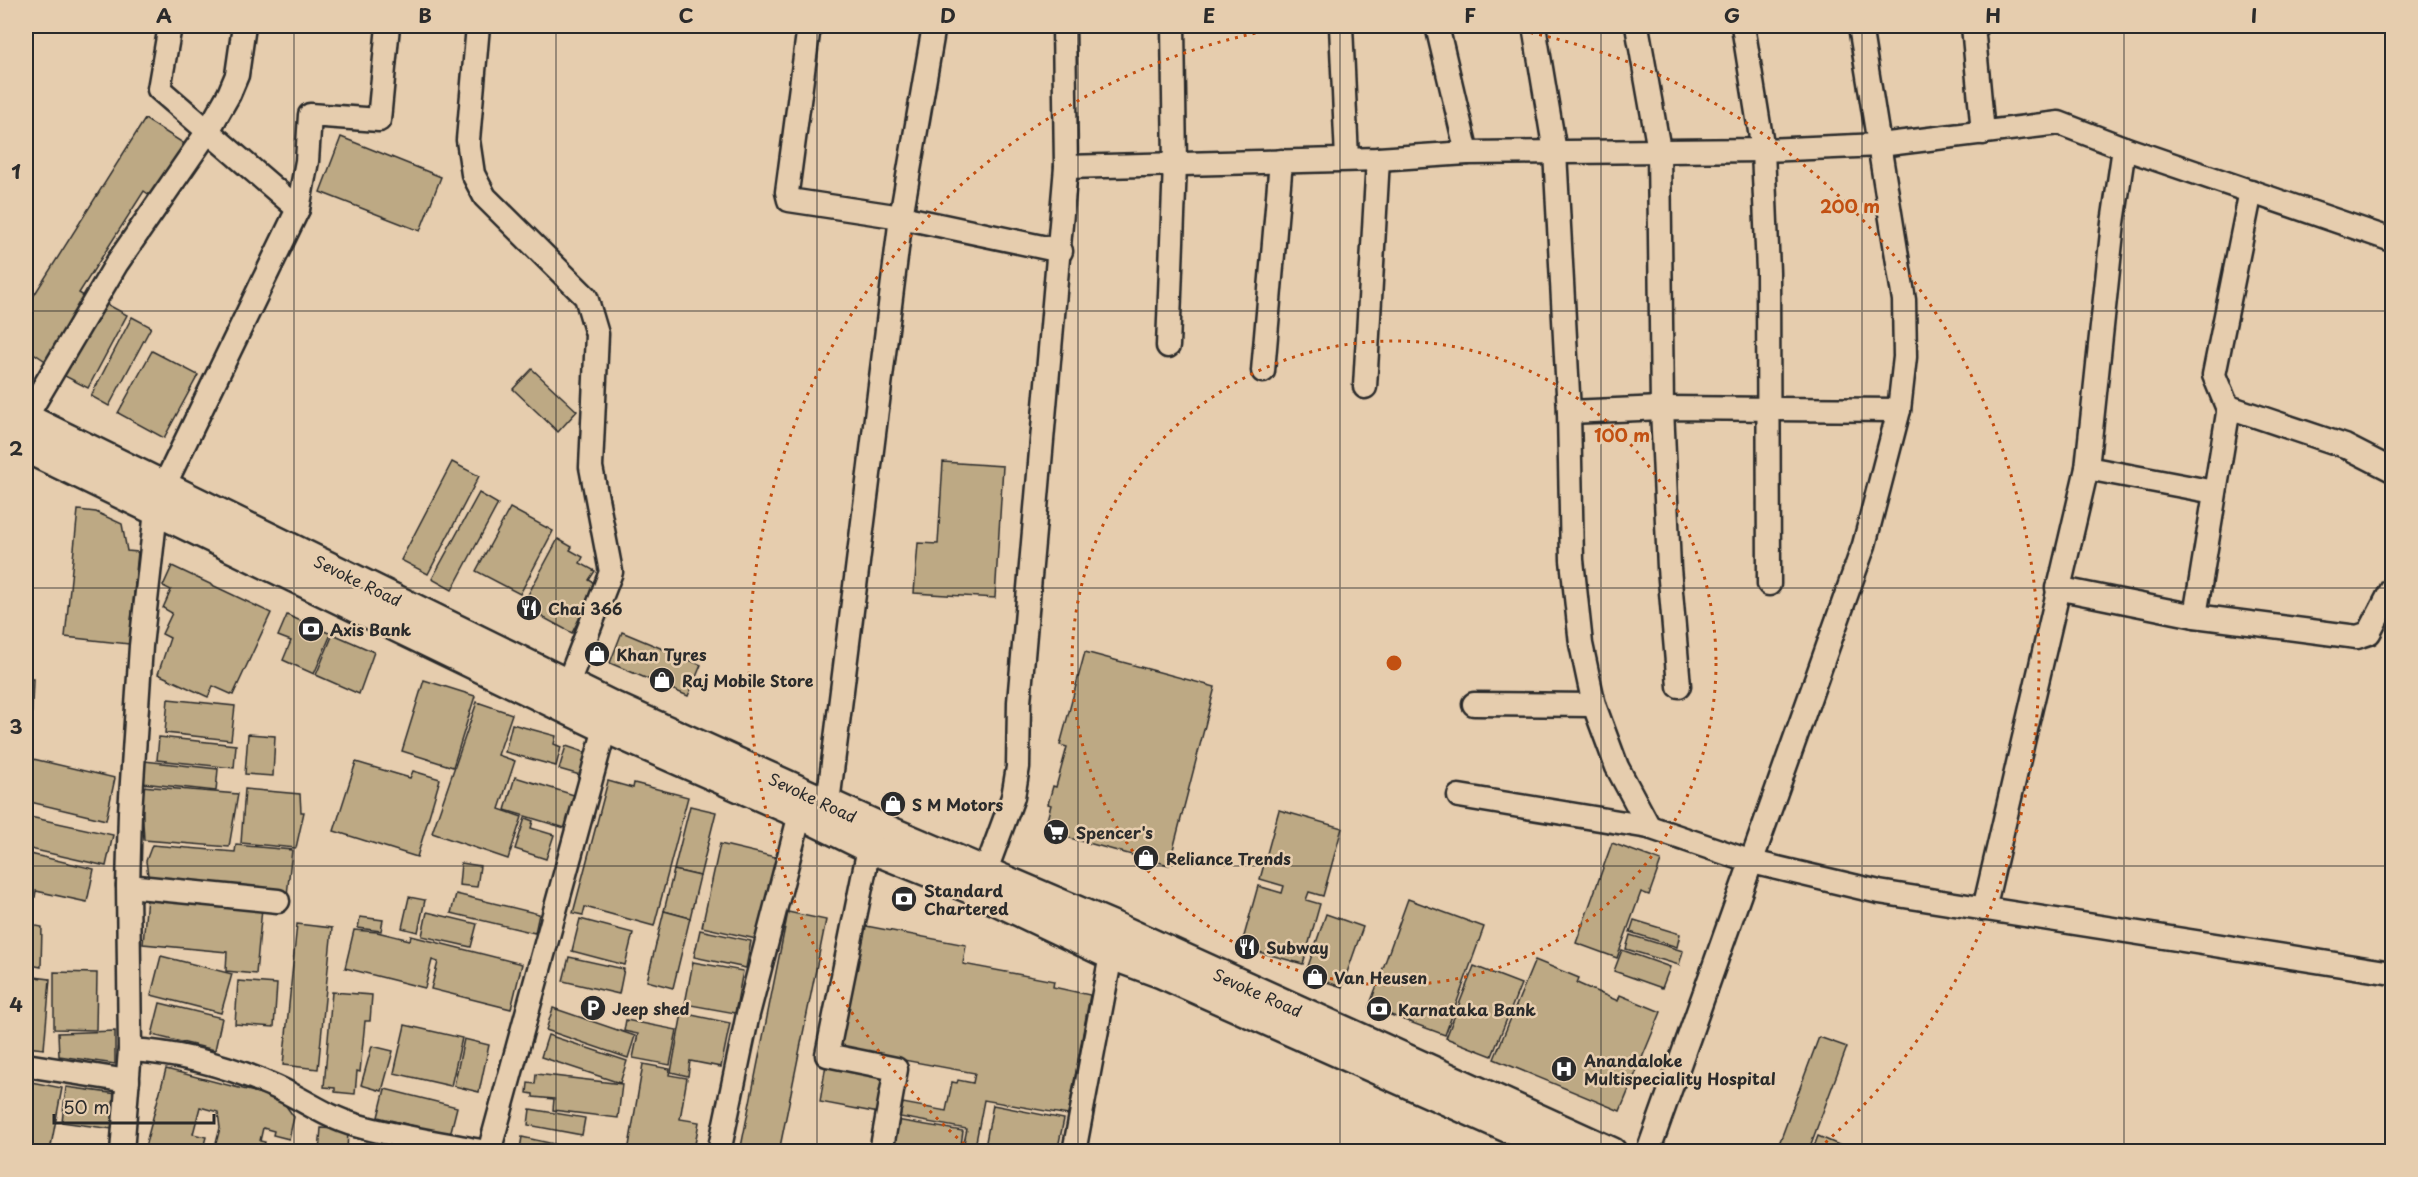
<svg xmlns="http://www.w3.org/2000/svg" width="2418" height="1177" font-family="'Playpen Sans',sans-serif">
<style>
.building{fill:#bda984;stroke:#2b2b2b;stroke-width:1.5}
.lines{fill:none;stroke-linecap:round;stroke-linejoin:round}
.minor-casing{stroke:#2b2b2b;stroke-width:27}
.major-casing{stroke:#2b2b2b;stroke-width:33}
.minor{stroke:#e6cdae;stroke-width:22}
.major{stroke:#e6cdae;stroke-width:28}
.grid{fill:none;stroke:#2b2b2b;stroke-width:1.5;stroke-opacity:0.55}
.ring{fill:none;stroke:#c25012;stroke-width:3;stroke-dasharray:3 6}
.labels{text-anchor:middle;dominant-baseline:central;stroke-width:5;stroke-linejoin:round;paint-order:stroke}
.street-label{font-size:16px;fill:#2b2b2b;stroke:#e6cdae}
.poi-label{font-size:16px;font-weight:bold;fill:#2b2b2b;stroke:#e6cdae;text-anchor:start}
.centre{fill:#c25012;stroke:#e6cdae;stroke-width:3}
.ring-label{font-size:18px;text-anchor:middle;font-weight:bold;fill:#c25012;stroke:#e6cdae;stroke-width:5;stroke-linejoin:round;paint-order:stroke}
.neatline{fill:none;stroke:#2b2b2b;stroke-width:2}
.grid-label{font-size:20px;text-anchor:middle;font-weight:bold;fill:#2b2b2b}
</style>
<rect width="100%" height="100%" fill="#e6cdae"/>
<filter id="ink" filterUnits="userSpaceOnUse"><feTurbulence type="fractalNoise" baseFrequency=".0167" numOctaves="2"/><feDisplacementMap in="SourceGraphic" scale="12" xChannelSelector="R" yChannelSelector="G"/><feConvolveMatrix kernelMatrix="1 2 1 2 8 2 1 2 1" color-interpolation-filters="sRGB"/></filter>
<g filter="url(#ink)">
<!-- building -->
<g class="building">
<polygon points="145,119 191,148 158,201 144,191 79,293 87,298 50,364 26,348 26,308"/>
<polygon points="341,137 441,177 420,231 320,192"/>
<polygon points="101,301 127,315 88,388 61,374"/>
<polygon points="132,317 151,327 109,406 91,396"/>
<polygon points="152,351 198,375 164,438 118,413"/>
<polygon points="532,369 577,411 558,432 513,389"/>
<polygon points="452,462 479,476 428,574 401,560"/>
<polygon points="943,462 1003,466 995,598 914,593 918,543 938,544"/>
<polygon points="479,493 498,504 452,590 432,579"/>
<polygon points="510,508 553,531 520,594 476,571"/>
<polygon points="78,510 96,512 122,524 127,551 138,552 129,644 65,637"/>
<polygon points="558,539 572,547 570,550 583,557 580,563 595,571 589,580 596,584 572,633 522,606"/>
<polygon points="172,566 271,613 233,695 213,686 208,697 158,674 170,638 162,634 172,613 163,608 171,590 163,586"/>
<polygon points="287,615 331,634 314,674 283,660 291,641 278,636"/>
<polygon points="622,632 701,665 688,696 610,663"/>
<polygon points="333,634 374,652 359,694 316,675"/>
<polygon points="1085,652 1215,687 1169,865 1044,831 1051,805 1048,804 1053,786 1056,787 1067,747 1060,745"/>
<polygon points="26,679 33,679 30,756 26,755"/>
<polygon points="424,680 475,696 453,767 402,751"/>
<polygon points="168,699 235,706 231,740 165,733"/>
<polygon points="477,702 512,714 498,755 515,761 499,809 522,817 508,859 432,833"/>
<polygon points="512,724 556,736 554,744 561,747 556,766 505,752"/>
<polygon points="248,734 275,736 273,776 245,774"/>
<polygon points="159,737 236,745 234,768 157,760"/>
<polygon points="566,746 587,753 580,775 559,769"/>
<polygon points="29,758 115,778 106,820 26,801 26,773"/>
<polygon points="144,761 218,769 216,791 142,783"/>
<polygon points="356,762 410,778 413,771 440,779 417,857 334,831"/>
<polygon points="515,777 574,795 565,828 505,810"/>
<polygon points="608,781 633,788 634,783 688,797 654,926 585,907 583,915 573,913"/>
<polygon points="141,786 238,794 229,847 144,840"/>
<polygon points="245,789 300,794 301,812 304,812 296,848 241,843"/>
<polygon points="690,806 716,812 700,876 674,870"/>
<polygon points="1279,810 1342,828 1323,896 1309,892 1306,900 1320,904 1303,964 1241,947 1258,886 1282,893 1284,886 1260,879"/>
<polygon points="30,817 113,835 106,866 26,848"/>
<polygon points="525,818 533,821 531,828 554,835 546,859 515,849"/>
<polygon points="1612,843 1661,861 1649,895 1641,892 1617,958 1576,943"/>
<polygon points="720,844 779,858 761,940 702,927"/>
<polygon points="152,845 235,852 236,845 292,850 287,895 149,882 146,861"/>
<polygon points="26,853 94,869 87,902 36,891 35,897 26,895"/>
<polygon points="461,863 480,866 477,887 459,885"/>
<polygon points="674,870 700,876 690,918 664,911"/>
<polygon points="456,894 539,914 535,933 451,913"/>
<polygon points="147,897 262,908 256,974 226,971 227,952 143,944"/>
<polygon points="409,897 425,900 418,932 402,928"/>
<polygon points="1408,899 1484,927 1445,1035 1369,1007"/>
<polygon points="26,911 33,912 31,925 42,927 41,967 26,964"/>
<polygon points="664,911 690,918 673,988 647,981"/>
<polygon points="427,912 477,924 471,947 422,936"/>
<polygon points="788,912 826,920 779,1152 740,1152"/>
<polygon points="1326,914 1363,927 1342,987 1305,975"/>
<polygon points="360,917 383,920 381,931 358,928"/>
<polygon points="580,919 633,933 625,965 572,951"/>
<polygon points="1634,920 1680,934 1677,947 1630,932"/>
<polygon points="297,924 332,928 318,1069 283,1065"/>
<polygon points="861,925 966,945 963,964 1054,981 1053,987 1090,995 1068,1115 984,1100 974,1152 962,1152 967,1129 900,1117 903,1103 946,1111 952,1082 957,1083 958,1080 973,1083 975,1073 838,1048"/>
<polygon points="354,930 377,932 410,940 411,936 522,964 511,1009 431,989 438,962 432,960 425,988 345,968"/>
<polygon points="700,930 751,941 746,968 694,957"/>
<polygon points="1630,935 1683,951 1679,965 1626,949"/>
<polygon points="1622,950 1670,967 1662,988 1614,971"/>
<polygon points="161,956 232,974 221,1013 151,995"/>
<polygon points="569,957 624,969 619,994 563,981"/>
<polygon points="1535,960 1579,978 1577,983 1618,1001 1620,995 1661,1012 1620,1111 1494,1059"/>
<polygon points="693,962 743,971 735,1013 685,1004"/>
<polygon points="1474,966 1521,984 1492,1056 1446,1038"/>
<polygon points="54,972 97,973 96,1030 54,1029"/>
<polygon points="26,976 50,979 44,1049 26,1047"/>
<polygon points="238,981 277,984 274,1027 235,1024"/>
<polygon points="332,992 372,995 370,1021 365,1021 360,1072 357,1071 355,1094 335,1092 335,1088 324,1087"/>
<polygon points="160,1003 222,1018 215,1050 152,1035"/>
<polygon points="553,1008 635,1036 628,1058 546,1030"/>
<polygon points="682,1013 730,1023 721,1067 690,1061 688,1076 671,1072"/>
<polygon points="626,1020 677,1030 670,1065 633,1058 638,1034 624,1031"/>
<polygon points="405,1025 462,1038 451,1086 394,1073"/>
<polygon points="115,1031 115,1064 59,1056 58,1033"/>
<polygon points="548,1035 627,1061 620,1083 541,1057"/>
<polygon points="1819,1037 1847,1047 1808,1152 1776,1152"/>
<polygon points="464,1039 489,1045 479,1092 454,1086"/>
<polygon points="372,1046 393,1051 382,1091 361,1085"/>
<polygon points="643,1064 670,1069 669,1075 687,1078 680,1119 699,1122 694,1150 703,1152 628,1152"/>
<polygon points="826,1064 885,1075 879,1113 820,1102"/>
<polygon points="166,1069 281,1099 294,1117 289,1139 273,1135 274,1131 263,1128 260,1141 265,1142 263,1152 234,1152 215,1147 220,1128 218,1112 200,1107 193,1134 206,1137 202,1152 161,1152 145,1147"/>
<polygon points="536,1074 622,1084 618,1118 553,1110 554,1099 533,1097 533,1094 527,1093 528,1083 535,1084"/>
<polygon points="26,1081 62,1088 50,1151 26,1146"/>
<polygon points="66,1087 117,1094 112,1129 62,1122"/>
<polygon points="385,1089 457,1107 450,1135 378,1117"/>
<polygon points="993,1105 1064,1119 1057,1152 984,1152"/>
<polygon points="530,1109 585,1118 582,1135 528,1125"/>
<polygon points="896,1120 963,1131 960,1152 891,1152"/>
<polygon points="321,1128 348,1130 347,1152 319,1152"/>
<polygon points="1818,1136 1855,1152 1812,1152"/>
<polygon points="522,1137 577,1149 577,1152 532,1152 520,1149"/>
</g>
<g class="lines">
<!-- minor casing -->
<g class="minor-casing">
<g id="minor">
<polyline points="170,26 159,89 298,209"/>
<polyline points="478,26 468,140 473,174 485,197 586,297 597,334 591,467 611,572 568,683"/>
<polyline points="809,26 787,192 789,200 901,217 1061,251"/>
<polyline points="1341,26 1347,159"/>
<polyline points="1437,26 1467,153"/>
<polyline points="1534,26 1555,152 1569,412 1572,560 1581,644 1594,705 1617,767 1649,827"/>
<polyline points="1637,26 1659,150 1662,408 1669,568 1679,686"/>
<polyline points="1743,26 1763,150 1768,272 1769,584"/>
<polyline points="1973,26 1983,133"/>
<polyline points="1066,167 1378,159 1467,153 1763,150 1880,145 2059,123 2124,148 2392,240"/>
<polyline points="1168,346 1175,164 1173,26"/>
<polyline points="1263,371 1281,161"/>
<polyline points="1365,387 1378,159"/>
<polyline points="2228,409 2214,375 2251,191"/>
<polyline points="1569,412 1662,408 1899,410"/>
<polyline points="26,417 117,263 208,131 229,94 237,75 244,26"/>
<polyline points="2087,468 2214,492"/>
<polyline points="164,486 298,209 307,161 310,115 379,120 388,26"/>
<polyline points="2057,588 2195,616 2357,637 2369,633 2392,589"/>
<polyline points="2195,616 2229,407 2345,446 2392,470"/>
<polyline points="1474,704 1594,705"/>
<polyline points="1459,796 1649,827 1752,862 1879,892 2392,973"/>
<polyline points="828,803 901,217 934,26"/>
<polyline points="869,848 827,1055 896,1069 881,1152"/>
<polyline points="985,873 1013,797 1018,767 1019,702 1066,167 1064,26"/>
<polyline points="128,886 278,901"/>
<polyline points="1984,909 2087,468 2113,223 2124,148"/>
<path d="M130 1050C182 1053 229 1066 276 1087 303 1099 326 1117 355 1125 397 1137 442 1143 485 1152"/>
<polyline points="26,1065 128,1081"/>
<polyline points="122,1152 130,1050 128,886 130,812 141,646 156,511"/>
<polyline points="489,1152 605,728"/>
<polyline points="719,1152 748,1014 800,814"/>
<polyline points="1074,1152 1111,955"/>
<polyline points="1648,1152 1864,545 1899,410 1905,357 1904,300 1860,26"/>
</g>
</g>
<!-- major casing -->
<g class="major-casing">
<g id="major">
<polyline points="26,418 611,705 878,826 1120,929 1612,1152"/>
<polyline points="26,448 605,728 800,814 869,848 978,892 1111,955 1160,973 1562,1152"/>
</g>
</g>
<!-- minor -->
<use href="#minor" class="minor"/>
<!-- major -->
<use href="#major" class="major"/>
</g>
</g>
<!-- grid -->
<path class="grid" d="M294 26V1152M556 26V1152M817 26V1152M1078 26V1152M1340 26V1152M1601 26V1152M1862 26V1152M2124 26V1152M26 311H2392M26 588H2392M26 866H2392"/>
<!-- distance rings -->
<g class="ring">
<circle cx="1394" cy="663" r="322"/>
<path d="M971 1150A645 645 0 0 1 1293 26M1495 26A645 645 0 0 1 1817 1150"/>
</g>
<!-- icons -->
<defs>
<g id="restaurant-disc" transform="scale(1.35)"><circle r="9.5" fill="#2b2b2b" stroke="#e6cdae"/><path d="M-5-6h1v4h1v-4h1v4h1v-4h1v5L-1.5 .5V6h-2V.5L-5-1ZM5-6V6H3V1.5H1.5Q1.5-4 5-6Z" fill="#fff"/></g>
<g id="bank-disc" transform="scale(1.35)"><circle r="9.5" fill="#2b2b2b" stroke="#e6cdae"/><path d="M-6-4H6V4H-6ZM0-2.3a2.3 2.3 0 1 0 0 4.6a2.3 2.3 0 1 0 0-4.6Z" fill="#fff"/></g>
<g id="shop-disc" transform="scale(1.35)"><circle r="9.5" fill="#2b2b2b" stroke="#e6cdae"/><path d="M-5-2.5h2.3a2.7 3.5 0 0 1 5.4 0H5L5.5 6h-11ZM-1.5-2.5h3a1.5 2.3 0 0 0-3 0Z" fill="#fff"/></g>
<g id="supermarket-disc" transform="scale(1.35)"><circle r="9.5" fill="#2b2b2b" stroke="#e6cdae"/><path d="M-6-5.5h2.5l.6 2H6L4.5 2H-2.5L-4.4-4H-6ZM-1.5 3.2a1.3 1.3 0 1 0 .1 0ZM3 3.2a1.3 1.3 0 1 0 .1 0Z" fill="#fff"/></g>
<g id="parking-disc" transform="scale(1.35)"><circle r="9.5" fill="#2b2b2b" stroke="#e6cdae"/><path d="M-3.5-5.5H1a3.5 3.5 0 0 1 0 7H-1V5.5H-3.5ZM-1-3.4V-.6H.8a1.4 1.4 0 0 0 0-2.8Z" fill="#fff"/></g>
<g id="hospital-disc" transform="scale(1.35)"><circle r="9.5" fill="#2b2b2b" stroke="#e6cdae"/><path d="M-5-5h3v3.5h4V-5h3V5h-3V1.5h-4V5h-3Z" fill="#fff"/></g>
</defs>
<g fill-rule="evenodd">
<use href="#restaurant-disc" x="529" y="608"/>
<use href="#bank-disc" x="311" y="629"/>
<use href="#shop-disc" x="597" y="654"/>
<use href="#shop-disc" x="662" y="680"/>
<use href="#shop-disc" x="893" y="804"/>
<use href="#supermarket-disc" x="1056" y="832"/>
<use href="#shop-disc" x="1146" y="858"/>
<use href="#bank-disc" x="904" y="899"/>
<use href="#restaurant-disc" x="1247" y="947"/>
<use href="#shop-disc" x="1315" y="977"/>
<use href="#parking-disc" x="593" y="1008"/>
<use href="#bank-disc" x="1379" y="1009"/>
<use href="#hospital-disc" x="1564" y="1069"/>
</g>
<g class="labels">
<!-- street labels -->
<g class="street-label">
<text transform="translate(358 580) rotate(26)">Sevoke Road</text>
<text transform="translate(813 797) rotate(25)">Sevoke Road</text>
<text transform="translate(1258 992) rotate(24)">Sevoke Road</text>
</g>
<!-- poi labels -->
<g class="poi-label">
<text x="548" y="608">Chai 366</text>
<text x="330" y="629">Axis Bank</text>
<text x="616" y="654">Khan Tyres</text>
<text x="682" y="680">Raj Mobile Store</text>
<text x="912" y="804">S M Motors</text>
<text x="1076" y="832">Spencer's</text>
<text x="1166" y="858">Reliance Trends</text>
<text x="924" y="890">Standard<tspan x="924" dy="18">Chartered</tspan></text>
<text x="1266" y="947">Subway</text>
<text x="1334" y="977">Van Heusen</text>
<text x="612" y="1008">Jeep shed</text>
<text x="1398" y="1009">Karnataka Bank</text>
<text x="1584" y="1060">Anandaloke<tspan x="1584" dy="18">Multispeciality Hospital</tspan></text>
</g>
</g>
<circle cx="1394" cy="663" r="9" class="centre"/>
<g class="ring-label">
<text x="1850" y="213">200 m</text>
<text x="1622" y="442">100 m</text>
</g>
<!-- margin -->
<rect width="2418" height="1177" fill="none" stroke="#e6cdae" stroke-width="66"/>
<!-- scale -->
<path d="M54 1114v9h160v-9" fill="none" stroke="#2b2b2b" stroke-width="3"/>
<text x="63" y="1114" font-size="18" fill="#2b2b2b" stroke="#e6cdae" stroke-width="4.5" paint-order="stroke">50 m</text>
<rect x="33" y="33" width="2352" height="1111" class="neatline"/>
<g class="grid-label">
<text x="164" y="23">A</text>
<text x="425" y="23">B</text>
<text x="686" y="23">C</text>
<text x="948" y="23">D</text>
<text x="1209" y="23">E</text>
<text x="1470" y="23">F</text>
<text x="1732" y="23">G</text>
<text x="1993" y="23">H</text>
<text x="2254" y="23">I</text>
<text x="16" y="179">1</text>
<text x="16" y="456">2</text>
<text x="16" y="734">3</text>
<text x="16" y="1012">4</text>
</g>
</svg>
